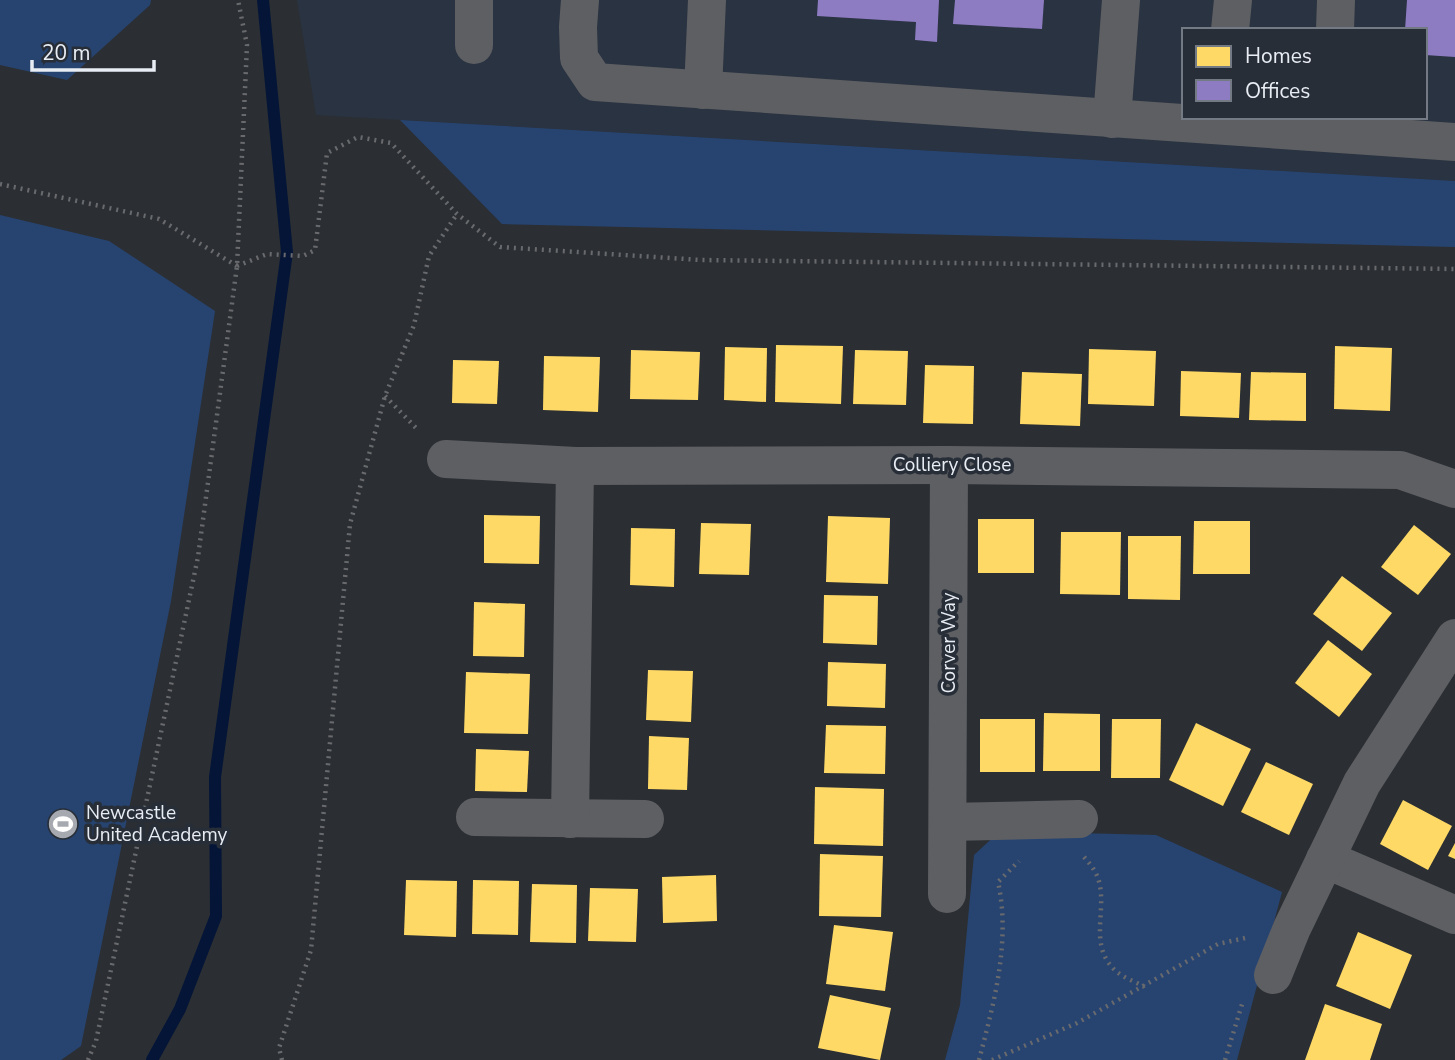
<svg xmlns="http://www.w3.org/2000/svg" width="1455" height="1060" font-family="'Nunito Sans',sans-serif">
<style>
.built{fill:#2a3341;fill-rule:evenodd}
.green{fill:#274471}
.homes{fill:#ffd966}
.offices{fill:#8e7cc3}
.lines{fill:none;stroke-linecap:round;stroke-linejoin:round}
.stream{stroke:#041537;stroke-width:12}
.path{stroke:#696a6d;stroke-width:4.5;stroke-dasharray:2 5;stroke-linecap:butt}
.minor{stroke:#5e5f62;stroke-width:38}
.labels{text-anchor:middle;dominant-baseline:central;stroke-width:7;stroke-linejoin:round;paint-order:stroke}
.street-label{font-size:19px;fill:#e8ecf3;stroke:#272e38}
.poi-label{font-size:19px;fill:#e8ecf3;stroke:#272e38;text-anchor:start}
</style>
<rect width="100%" height="100%" fill="#2b2f34"/>
<!-- built -->
<path class="built" d="M297 0H1455V181L316 115ZM1184 30H1425V117H1184Z"/>
<!-- green -->
<g class="green">
<polygon points="0,0 151,0 150,5 67,80 0,65"/>
<polygon points="400,120 1455,181 1455,247 502,224"/>
<polygon points="0,215 109,241 215,311 171,601 81,1046 61,1060 0,1060"/>
<polygon points="1000,831 1156,835 1282,892 1237,1060 945,1060 960,1005 974,855"/>
</g>
<!-- homes -->
<g class="homes">
<polygon points="776,345 843,346 841,404 775,402"/>
<polygon points="1335,346 1392,348 1390,411 1334,409"/>
<polygon points="725,347 767,348 766,402 724,400"/>
<polygon points="1089,349 1156,351 1154,406 1088,404"/>
<polygon points="631,350 700,352 698,400 630,399"/>
<polygon points="855,350 908,351 906,405 853,404"/>
<polygon points="544,356 600,357 598,412 543,410"/>
<polygon points="453,360 499,361 497,404 452,403"/>
<polygon points="925,365 974,366 973,424 923,423"/>
<polygon points="1181,371 1241,373 1239,418 1180,416"/>
<polygon points="1022,372 1082,374 1080,426 1020,424"/>
<polygon points="1251,372 1306,373 1306,421 1249,420"/>
<polygon points="484,515 540,516 539,564 484,563"/>
<polygon points="828,516 890,518 888,584 826,582"/>
<rect x="978" y="519" width="56" height="54"/>
<polygon points="1194,521 1250,521 1250,574 1193,574"/>
<polygon points="701,523 751,524 749,575 699,574"/>
<polygon points="1414,525 1451,554 1418,595 1381,567"/>
<polygon points="631,528 675,529 674,587 630,585"/>
<polygon points="1061,532 1121,532 1120,595 1060,594"/>
<polygon points="1128,536 1181,536 1180,600 1128,599"/>
<polygon points="1342,576 1392,613 1362,651 1313,614"/>
<polygon points="824,595 878,596 877,645 823,643"/>
<polygon points="474,602 525,604 524,657 473,656"/>
<polygon points="1328,640 1372,674 1339,717 1295,683"/>
<polygon points="828,662 886,664 885,708 827,706"/>
<polygon points="648,670 693,671 691,722 646,720"/>
<polygon points="466,672 530,674 528,734 464,733"/>
<polygon points="1044,713 1100,714 1100,771 1043,771"/>
<rect x="980" y="719" width="55" height="53"/>
<polygon points="1112,719 1161,719 1160,778 1111,778"/>
<polygon points="1196,723 1251,749 1223,806 1169,780"/>
<polygon points="826,725 886,726 885,774 824,773"/>
<polygon points="649,736 689,738 687,790 648,789"/>
<polygon points="476,749 529,751 527,792 475,791"/>
<polygon points="1266,762 1313,784 1289,835 1241,812"/>
<polygon points="815,787 884,789 883,846 814,844"/>
<polygon points="1403,800 1452,826 1428,870 1380,844"/>
<polygon points="1455,843 1455,859 1448,856"/>
<polygon points="820,854 883,856 881,917 819,916"/>
<polygon points="716,875 717,921 663,923 662,877"/>
<polygon points="406,880 457,881 456,937 404,935"/>
<polygon points="473,880 519,881 518,935 472,934"/>
<polygon points="532,884 577,885 576,943 530,942"/>
<polygon points="590,888 638,889 636,942 588,941"/>
<polygon points="834,925 893,932 885,991 826,984"/>
<polygon points="1358,932 1412,955 1390,1009 1336,986"/>
<polygon points="830,995 891,1008 880,1060 818,1048"/>
<polygon points="1325,1004 1382,1024 1370,1060 1305,1060"/>
</g>
<!-- offices -->
<g class="offices">
<polygon points="818,0 939,0 937,42 915,40 916,22 817,16"/>
<polygon points="955,0 1044,0 1042,29 953,24"/>
<polygon points="1407,0 1455,0 1455,57 1425,55 1425,30 1405,30"/>
</g>
<g class="lines">
<!-- stream -->
<polyline class="stream" points="152,1060 180,1009 216,916 215,777 287,252 263,0"/>
<!-- path -->
<g class="path">
<polyline points="0,184 159,219 237,266"/>
<polyline points="237,266 267,254 303,256 315,250 327,153 358,137 391,143 457,214 500,247 701,260 1455,269"/>
<polyline points="385,396 418,430"/>
<path d="M1084 857C1092 866 1098 874 1100 886 1105 913 1091 944 1112 967 1120 977 1134 981 1145 987"/>
<polyline points="88,1060 96,1041 198,557 237,266 247,45 238,0"/>
<polyline points="282,1060 279,1048 311,950 350,524 385,396 414,325 429,256 457,214"/>
<path d="M979 1060C994 1003 1011 941 998 882L1019 861"/>
<polyline points="992,1060 1077,1023 1218,944 1245,938"/>
<polyline points="1225,1060 1243,1001"/>
</g>
<!-- minor -->
<g class="minor">
<polyline points="474,0 474,45"/>
<polyline points="580,0 578,27 579,58 595,82 1455,142"/>
<polyline points="1230,30 1233,0"/>
<polyline points="1335,30 1336,0"/>
<polyline points="703,90 707,0"/>
<polyline points="1112,119 1121,0"/>
<polyline points="446,459 575,466 949,465 1400,470 1455,489"/>
<polyline points="475,817 645,819"/>
<polyline points="570,819 575,466"/>
<polyline points="948,822 1079,819"/>
<polyline points="1325,859 1455,915"/>
<polyline points="947,894 949,465"/>
<polyline points="1273,975 1292,928 1362,783 1455,638"/>
</g>
</g>
<!-- icons -->
<defs>
<g id="stadium-disc" transform="scale(1.575)"><circle r="9.5" fill="#a6aab0" stroke="#272e38"/><path d="M0-5a6.5 5 0 1 0 0 10a6.5 5 0 1 0 0-10ZM-3.5-1.8h7v3.6h-7Z" fill="#fff"/></g>
</defs>
<g fill-rule="evenodd">
<use href="#stadium-disc" x="63" y="824"/>
</g>
<g class="labels">
<!-- street labels -->
<g class="street-label">
<text x="952" y="465">Colliery Close</text>
<text transform="translate(949 643) rotate(-90)">Corver Way</text>
</g>
<!-- poi labels -->
<g class="poi-label">
<text x="86" y="813">Newcastle<tspan x="86" dy="22">United Academy</tspan></text>
</g>
</g>
<!-- legend -->
<rect x="1182" y="28" width="245" height="91" fill="#272e38" stroke="#747a83" stroke-width="2"/>
<rect x="1196" y="46" width="35" height="21" fill="#ffd966" stroke="#747a83" stroke-width="2"/>
<text x="1245" y="63" font-size="21" fill="#e8ecf3">Homes</text>
<rect x="1196" y="80" width="35" height="21" fill="#8e7cc3" stroke="#747a83" stroke-width="2"/>
<text x="1245" y="98" font-size="21" fill="#e8ecf3">Offices</text>
<!-- scale -->
<path d="M32 60v10h122v-10" fill="none" stroke="#e8ecf3" stroke-width="3.5"/>
<text x="42" y="60" font-size="21" fill="#e8ecf3" stroke="#272e38" stroke-width="5" paint-order="stroke">20 m</text>
</svg>
